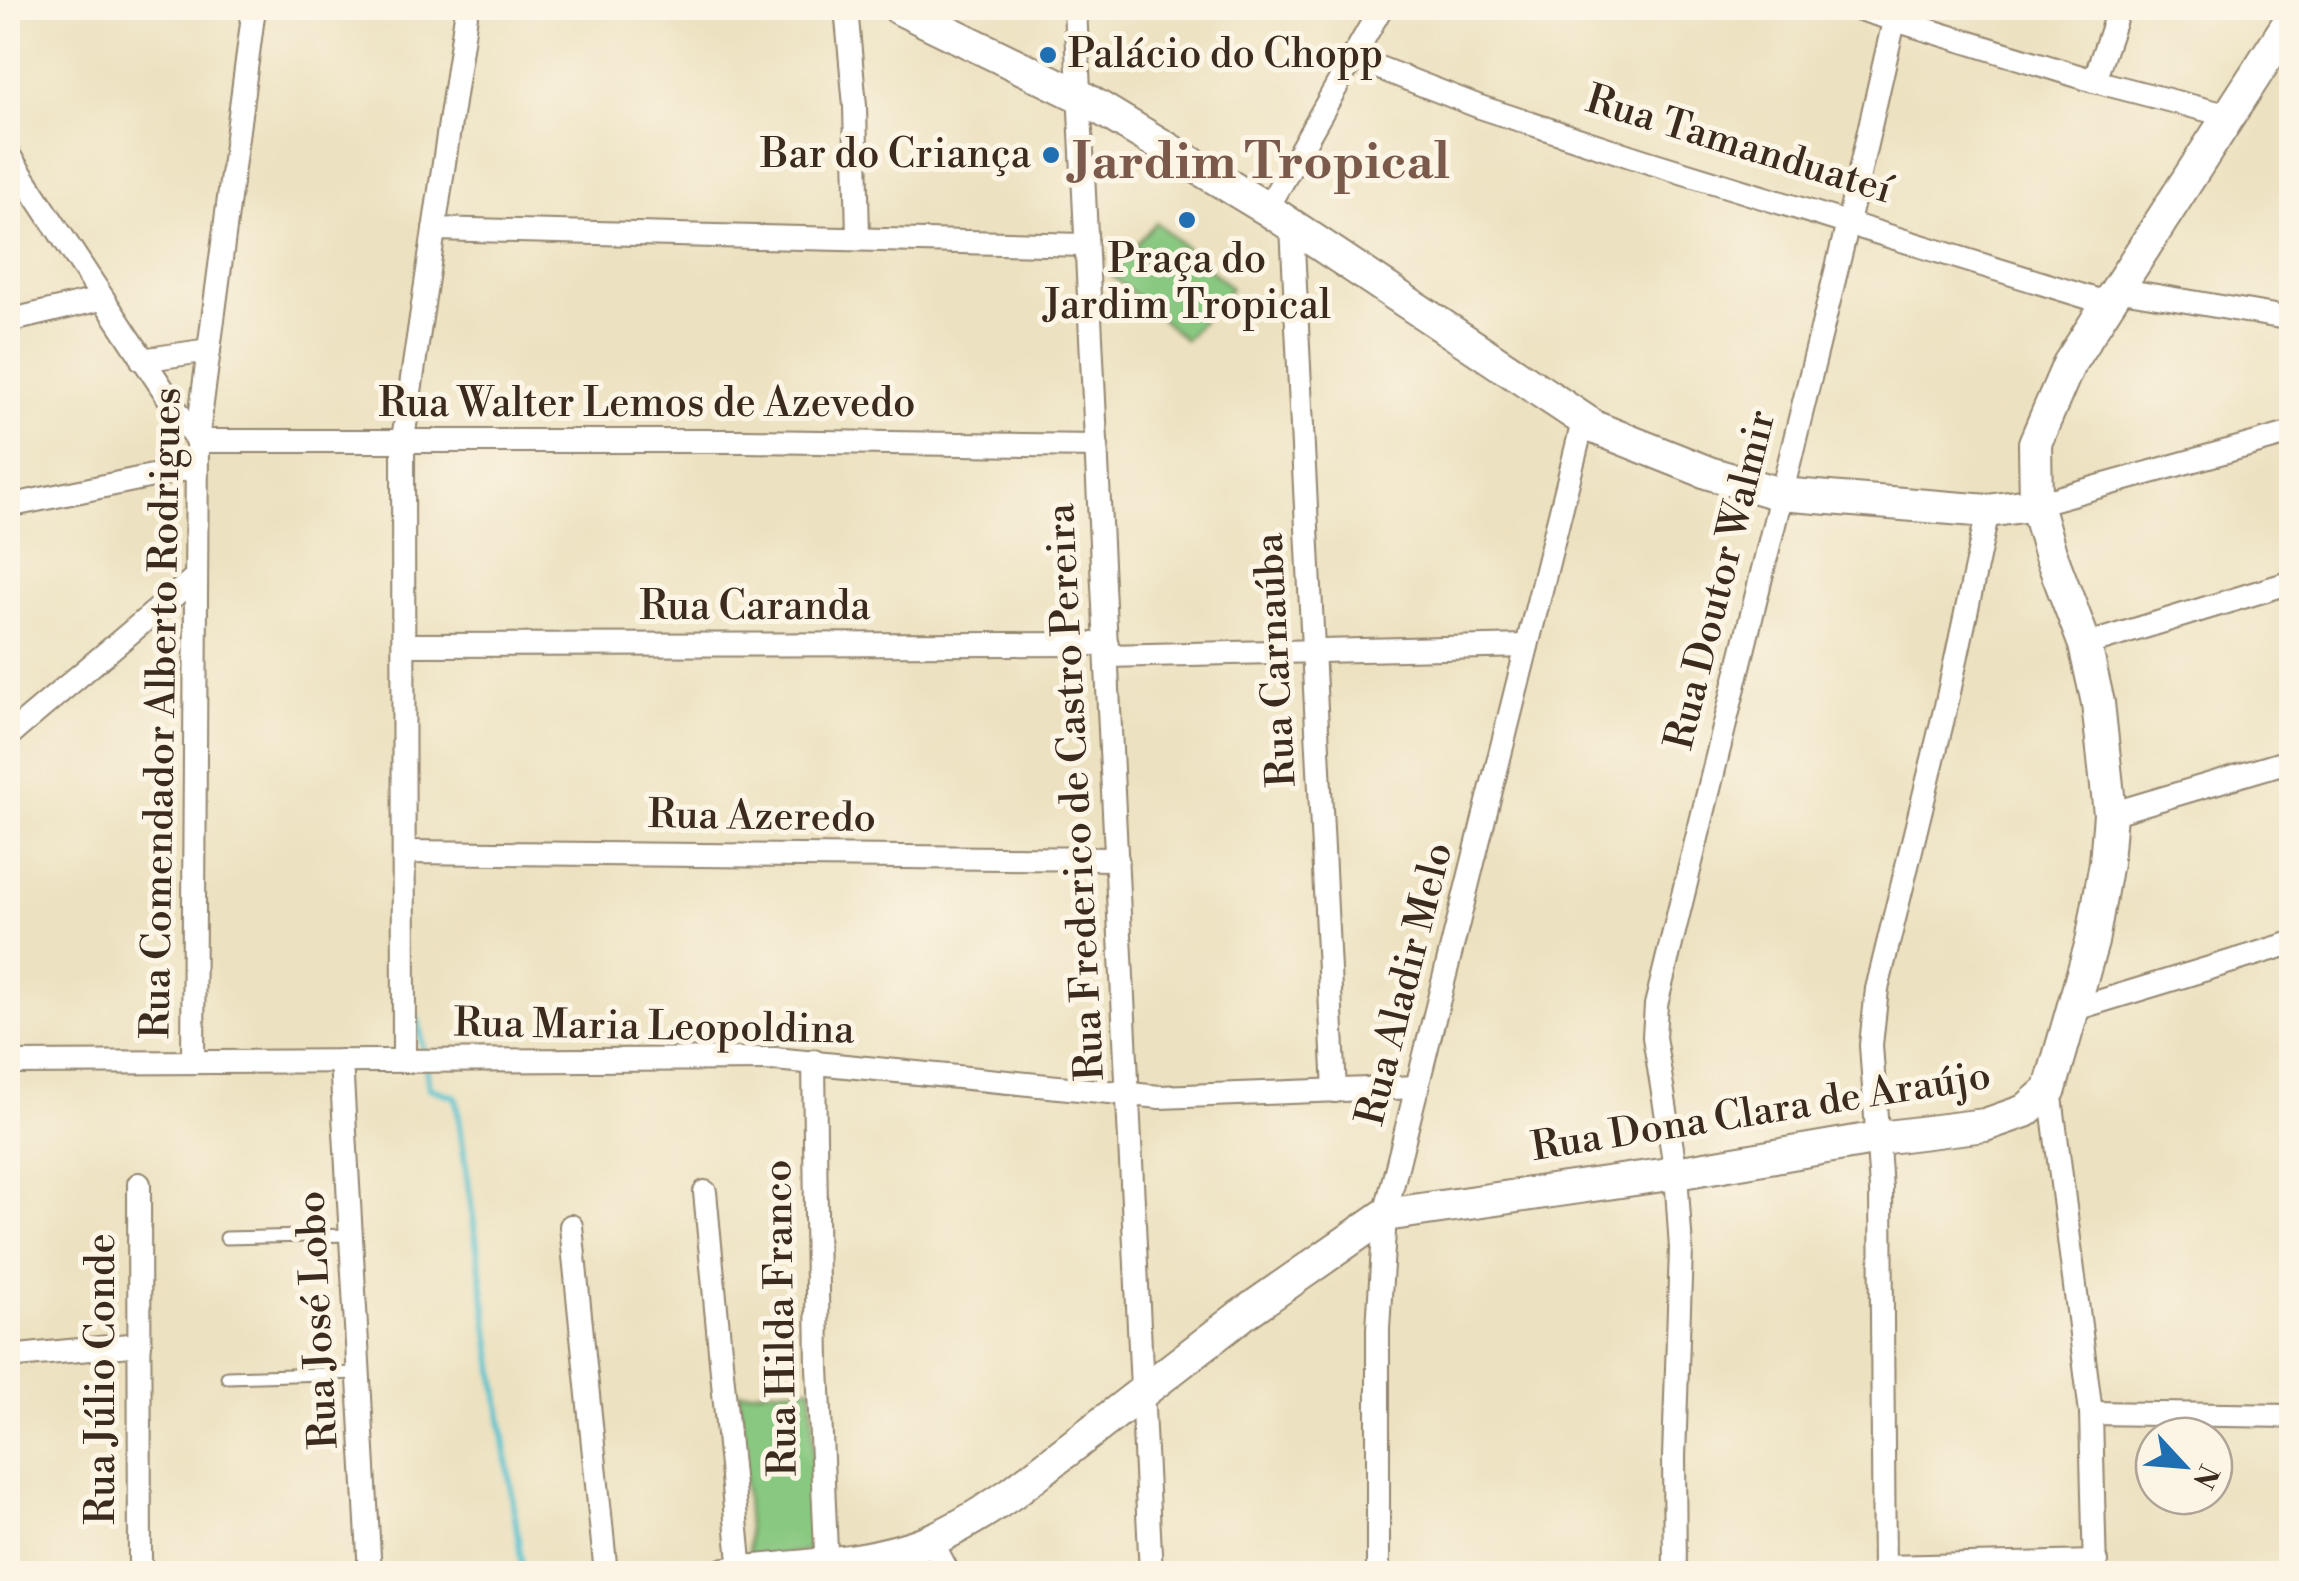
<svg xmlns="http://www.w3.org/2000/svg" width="2299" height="1581" font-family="'Libre Bodoni',serif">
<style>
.green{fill:#88c880;stroke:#62794f;stroke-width:2.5}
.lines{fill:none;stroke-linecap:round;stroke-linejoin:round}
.stream{stroke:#55c1ce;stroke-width:6}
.lane-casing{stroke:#94866f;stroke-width:15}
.street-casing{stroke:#94866f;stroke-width:26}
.secondary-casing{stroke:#94866f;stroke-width:36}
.lane{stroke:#fff;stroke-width:11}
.street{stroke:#fff;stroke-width:22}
.secondary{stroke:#fff;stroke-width:32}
.poi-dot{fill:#1f6fb2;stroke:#fcf5e5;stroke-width:4}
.labels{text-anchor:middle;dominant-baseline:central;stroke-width:10;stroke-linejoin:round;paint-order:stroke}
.poi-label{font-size:40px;fill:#3b2a1e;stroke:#fcf5e5;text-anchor:start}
.street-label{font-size:40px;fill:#3b2a1e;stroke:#fcf5e5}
.district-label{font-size:50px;font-weight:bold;fill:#7b594b;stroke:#fcf5e5}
</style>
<rect width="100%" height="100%" fill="#fcf5e5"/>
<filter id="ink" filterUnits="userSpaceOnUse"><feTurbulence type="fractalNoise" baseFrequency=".01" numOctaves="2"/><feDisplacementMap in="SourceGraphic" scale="20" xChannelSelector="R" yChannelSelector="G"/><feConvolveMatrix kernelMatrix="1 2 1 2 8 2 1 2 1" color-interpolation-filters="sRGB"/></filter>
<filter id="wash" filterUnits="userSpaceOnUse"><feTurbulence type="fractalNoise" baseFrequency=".0048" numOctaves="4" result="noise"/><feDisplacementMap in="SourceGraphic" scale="40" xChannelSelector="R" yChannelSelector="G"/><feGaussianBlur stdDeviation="2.25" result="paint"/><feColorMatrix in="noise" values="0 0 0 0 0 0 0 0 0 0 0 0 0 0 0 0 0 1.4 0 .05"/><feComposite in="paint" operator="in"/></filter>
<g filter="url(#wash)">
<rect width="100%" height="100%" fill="#ece1c0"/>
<!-- green -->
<g class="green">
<polygon points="1156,222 1231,288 1185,340 1110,274"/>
<polygon points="812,1387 815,1550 750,1559 739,1392"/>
</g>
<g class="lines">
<!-- stream -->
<g class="stream">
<polyline points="418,1020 424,1053"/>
<polyline points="426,1066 429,1088 456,1097 523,1574"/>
</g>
</g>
</g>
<g filter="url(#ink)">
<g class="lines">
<!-- lane casing -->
<g class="lane-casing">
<g id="lane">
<polyline points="226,1238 351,1235"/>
<polyline points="227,1377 358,1373"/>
</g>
</g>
<!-- street casing -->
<g class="street-casing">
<g id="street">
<polyline points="846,8 855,106 858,237"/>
<polyline points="1075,8 1151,1574"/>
<polyline points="1856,8 2094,81 2230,116"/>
<polyline points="1351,57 1480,107 1642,160 2106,303"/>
<polyline points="2094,81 2119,8"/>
<polyline points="8,154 197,441"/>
<polyline points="1267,209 1381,8"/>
<polyline points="1292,226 1335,1091"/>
<polyline points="434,229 1085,245"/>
<polyline points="2116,289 2292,319"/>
<polyline points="8,321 101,299"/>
<polyline points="142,360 209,350"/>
<polyline points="197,441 744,441 1097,446"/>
<polyline points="2036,504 2292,433"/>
<polyline points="8,506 196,467"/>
<polyline points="404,645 1107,644"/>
<polyline points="2085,645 2292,582"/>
<polyline points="1107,656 1527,646"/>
<polyline points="8,736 196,577"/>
<polyline points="2110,814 2292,760"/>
<polyline points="405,852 1117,859"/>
<polyline points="2075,1009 2292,943"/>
<polyline points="341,1061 370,1574"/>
<polyline points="404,1061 403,439 467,8"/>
<polyline points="814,1061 818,1367 827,1574"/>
<polyline points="193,1062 197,441 254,8"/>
<polyline points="8,1063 775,1059 1160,1097 1418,1087"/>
<polyline points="2050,1089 2091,1413 2095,1574"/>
<polyline points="139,1184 140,1574"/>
<polyline points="705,1192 741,1572"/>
<polyline points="571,1226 606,1574"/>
<polyline points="8,1357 140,1344"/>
<polyline points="2091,1413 2292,1416"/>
<polyline points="931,1540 949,1574"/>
<polyline points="1884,1567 2096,1562"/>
<polyline points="1378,1574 1378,1329 1385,1215 1583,422"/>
<polyline points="1675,1574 1674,1457 1681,1249 1676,1173 1654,1037 1656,1005 1848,223 1897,8"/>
<polyline points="1884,1574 1881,1189 1871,1045 1877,989 1946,706 1988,511"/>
</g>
</g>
<!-- secondary casing -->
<g class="secondary-casing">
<g id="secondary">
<polyline points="899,8 1080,96 1267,209 1596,428 1709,473 1780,494 1988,511 2036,504"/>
<path d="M725 1574C792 1566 868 1566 931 1540 960 1528 986 1511 1012 1493L1242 1315 1385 1215 1676 1173 1879 1138 1985 1125 2025 1111 2050 1089 2092 942 2106 862 2110 814 2098 703 2085 645 2050 553 2036 504 2035 443 2069 364 2292 18"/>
</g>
</g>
<!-- lane -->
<use href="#lane" class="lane"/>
<!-- street -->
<use href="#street" class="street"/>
<!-- secondary -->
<use href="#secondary" class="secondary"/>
</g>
</g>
<!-- markers -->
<g class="poi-dot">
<circle cx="1048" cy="55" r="10"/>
<circle cx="1051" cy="155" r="10"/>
<circle cx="1187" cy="220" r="10"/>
</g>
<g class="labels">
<!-- poi labels -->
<g class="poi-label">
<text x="1068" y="55">Palácio do Chopp</text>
<text x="1031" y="155" text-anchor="end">Bar do Criança</text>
<text x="1187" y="260" text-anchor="middle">Praça do<tspan x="1187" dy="46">Jardim Tropical</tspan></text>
</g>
<!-- street labels -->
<g class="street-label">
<text transform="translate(1739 145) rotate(17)">Rua Tamanduateí</text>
<text x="647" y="404">Rua Walter Lemos de Azevedo</text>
<text transform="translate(1721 580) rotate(-76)">Rua Doutor Walmir</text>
<text x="755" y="607">Rua Caranda</text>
<text transform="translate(1276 660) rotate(-93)">Rua Carnaúba</text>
<text transform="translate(162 713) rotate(-89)">Rua Comendador Alberto Rodrigues</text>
<text transform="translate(1076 792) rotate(-93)">Rua Frederico de Castro Pereira</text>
<text transform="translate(762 817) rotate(1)">Rua Azeredo</text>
<text transform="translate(1405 984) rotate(-76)">Rua Aladir Melo</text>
<text transform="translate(654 1027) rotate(1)">Rua Maria Leopoldina</text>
<text transform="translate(1761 1112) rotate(-9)">Rua Dona Clara de Araújo</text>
<text transform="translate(781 1318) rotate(-91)">Rua Hilda Franco</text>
<text transform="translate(318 1320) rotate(-93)">Rua José Lobo</text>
<text transform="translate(102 1379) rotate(-90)">Rua Júlio Conde</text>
</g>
<!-- district labels -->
<g class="district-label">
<text x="1261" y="163">Jardim Tropical</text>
</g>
</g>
<!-- margin -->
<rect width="2299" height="1581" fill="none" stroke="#fcf5e5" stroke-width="40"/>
<!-- north arrow -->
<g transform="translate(2184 1466) rotate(116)"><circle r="48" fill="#fcf5e5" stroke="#afa495" stroke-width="2.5"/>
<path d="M0-8L18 38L0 25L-18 38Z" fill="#1f6fb2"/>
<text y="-15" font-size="28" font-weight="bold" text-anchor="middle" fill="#3b2a1e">N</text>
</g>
</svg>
